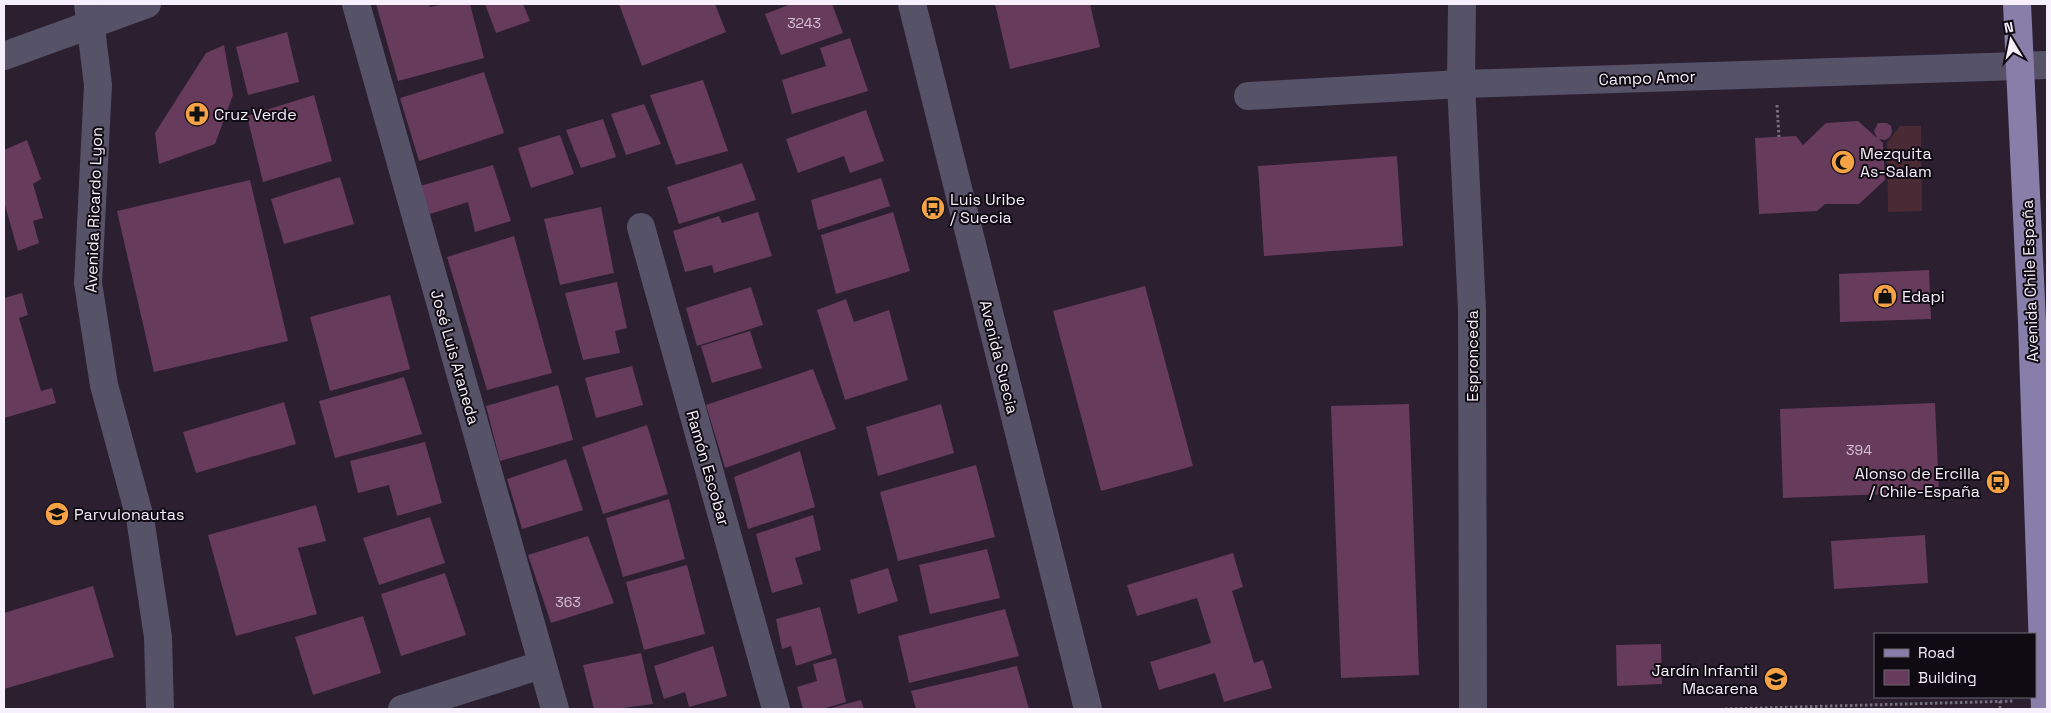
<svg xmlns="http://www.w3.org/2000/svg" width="2051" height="713" font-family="'Space Grotesk',sans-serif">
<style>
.green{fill:#4a2b35}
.building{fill:#673b5b}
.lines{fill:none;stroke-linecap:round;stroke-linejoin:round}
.path{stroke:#786d7d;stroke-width:3;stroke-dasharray:2.5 2.5;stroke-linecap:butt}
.minor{stroke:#565267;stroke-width:28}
.tertiary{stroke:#565267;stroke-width:28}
.primary{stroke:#877faa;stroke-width:28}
.labels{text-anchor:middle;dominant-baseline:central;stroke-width:4;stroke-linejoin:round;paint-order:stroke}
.number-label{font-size:14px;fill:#d3c2d3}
.street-label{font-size:16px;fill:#f7effb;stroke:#100b12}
.poi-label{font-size:16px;fill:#f7effb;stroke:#100b12;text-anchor:start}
</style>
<rect width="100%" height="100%" fill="#2b1f30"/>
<!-- green -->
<polygon class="green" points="1900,126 1921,126 1922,211 1888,212 1887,143"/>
<!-- building -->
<g class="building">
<polygon points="376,4 429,4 430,7 445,4 470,4 484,58 398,81"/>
<polygon points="485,4 523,4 530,21 496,33"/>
<polygon points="619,4 715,4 726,32 642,66"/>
<polygon points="791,4 832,4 843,33 781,55 765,14"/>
<polygon points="995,4 1090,4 1100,47 1010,69"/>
<polygon points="287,32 299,82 248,95 236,47"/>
<polygon points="850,38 868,91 792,114 782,80 826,66 820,48"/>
<polygon points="224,45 233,95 215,144 159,164 155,133 206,53"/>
<polygon points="484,72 504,133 419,161 400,98"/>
<polygon points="703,80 728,151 676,165 650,95"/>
<polygon points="314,95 332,161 263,182 247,116"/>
<polygon points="644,104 661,144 626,155 611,114"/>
<polygon points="866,110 884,161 850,173 844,156 798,173 786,139"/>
<polygon points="603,119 616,157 581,168 566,130"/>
<polygon points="1858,121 1877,138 1874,131 1878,123 1887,123 1891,126 1892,132 1890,137 1885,140 1879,139 1883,143 1885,180 1859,204 1825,204 1817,211 1759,214 1755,138 1796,136 1803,145 1826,123"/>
<polygon points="560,135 574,174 531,188 518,148"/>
<polygon points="27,140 41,179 33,184 43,218 33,221 39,243 18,251 4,202 4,150"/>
<polygon points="1397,156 1403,246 1264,256 1258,166"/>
<polygon points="742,163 756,200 679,224 667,187"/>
<polygon points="493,165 511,221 475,232 468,202 430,214 420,186"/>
<polygon points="340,177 354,224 284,244 271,199"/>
<polygon points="881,178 890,206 818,230 811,200"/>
<polygon points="250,180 288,341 154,372 117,211"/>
<polygon points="601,207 614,273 560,285 544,219"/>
<polygon points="758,212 772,256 714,273 712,265 685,272 673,231 719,216 722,223"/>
<polygon points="893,212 910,271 836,294 821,235"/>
<polygon points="514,236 552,373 487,390 447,257"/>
<polygon points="1929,270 1931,319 1840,322 1839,274"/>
<polygon points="617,282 627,328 615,331 620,353 583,360 565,293"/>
<polygon points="1145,286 1193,466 1101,491 1053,311"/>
<polygon points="751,287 763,325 697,346 686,308"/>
<polygon points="22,293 28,315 19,318 41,391 52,388 56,403 4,418 4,298"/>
<polygon points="390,295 410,369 330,391 310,317"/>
<polygon points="846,299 854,322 889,310 908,380 845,400 817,310"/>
<polygon points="750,331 762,368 712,383 701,346"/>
<polygon points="632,366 643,405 596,418 585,378"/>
<polygon points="813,369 836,429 725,468 706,405"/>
<polygon points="404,377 422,434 335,458 319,401"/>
<polygon points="558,385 573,440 500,461 486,406"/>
<polygon points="284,402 296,444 196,473 183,432"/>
<polygon points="1935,403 1939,492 1783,498 1780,409"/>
<polygon points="941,404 954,453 878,476 866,427"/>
<polygon points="1409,404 1419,675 1341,678 1331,406"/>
<polygon points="647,425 668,494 603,514 582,447"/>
<polygon points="425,442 442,503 397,516 389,485 358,493 350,461"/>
<polygon points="800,451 815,507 748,529 734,477"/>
<polygon points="566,459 583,510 522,529 507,479"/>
<polygon points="976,465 995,537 898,561 880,492"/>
<polygon points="669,499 685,559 623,577 606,518"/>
<polygon points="316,505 326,541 298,548 317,614 236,636 208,535"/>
<polygon points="813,515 821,550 795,558 803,584 772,593 756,534"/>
<polygon points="430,517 445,563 379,585 363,538"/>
<polygon points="1925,535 1928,583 1834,589 1831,541"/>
<polygon points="588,536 614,603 551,623 528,555"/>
<polygon points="987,549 1000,598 930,614 919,565"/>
<polygon points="1233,553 1243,587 1232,591 1254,663 1263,660 1272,688 1224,702 1215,673 1159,690 1150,662 1211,643 1197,598 1137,616 1127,585"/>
<polygon points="687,565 705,634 644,650 626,582"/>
<polygon points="888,568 898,601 858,614 850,580"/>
<polygon points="445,573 466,635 401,656 381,594"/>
<polygon points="93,586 114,657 4,689 4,613"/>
<polygon points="820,607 832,654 796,666 791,646 782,649 776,619"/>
<polygon points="1005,609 1019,656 909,683 898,636"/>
<polygon points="363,616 381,673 313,695 295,637"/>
<polygon points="1661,644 1662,684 1617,686 1616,645"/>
<polygon points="713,646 727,696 689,707 685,692 664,699 654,666"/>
<polygon points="641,653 653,704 615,709 594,709 583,665"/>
<polygon points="836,658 846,702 822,709 803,709 797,687 817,681 813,664"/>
<polygon points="1017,666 1029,709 916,709 911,691"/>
<polygon points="861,700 864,709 827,709"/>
</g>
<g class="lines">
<!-- path -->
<g class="path">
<polyline points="1777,105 1779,137"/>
<polyline points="2000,701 2000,709"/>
<polyline points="1725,709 2014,701"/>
</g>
<!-- minor -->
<g class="minor">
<polyline points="356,4 555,709"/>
<polyline points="1462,4 1461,84 1472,310 1473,709"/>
<polyline points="1248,96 1461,84 2047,65"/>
<polyline points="641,227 776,709"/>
<polyline points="402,709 541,665"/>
</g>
<!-- tertiary -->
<g class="tertiary">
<polyline points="88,4 98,85 88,283 104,385 140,518 158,637 160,709"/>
<polyline points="912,4 1088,709"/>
<polyline points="4,56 147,4"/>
</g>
<!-- primary -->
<polyline class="primary" points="2017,4 2032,322 2045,709"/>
</g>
<!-- icons -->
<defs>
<g id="pharmacy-disc" transform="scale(1.25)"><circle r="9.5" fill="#f5a346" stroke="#100b12"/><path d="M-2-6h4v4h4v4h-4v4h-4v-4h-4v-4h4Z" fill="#111"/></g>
<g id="mosque-disc" transform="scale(1.25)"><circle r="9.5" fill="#f5a346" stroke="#100b12"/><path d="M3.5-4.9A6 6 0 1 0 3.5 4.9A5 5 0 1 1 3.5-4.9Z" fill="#111"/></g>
<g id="bus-disc" transform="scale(1.25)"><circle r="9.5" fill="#f5a346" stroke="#100b12"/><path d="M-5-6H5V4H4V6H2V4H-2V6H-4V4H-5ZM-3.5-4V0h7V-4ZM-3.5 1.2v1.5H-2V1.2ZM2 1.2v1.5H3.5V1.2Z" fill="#111"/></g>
<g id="shop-disc" transform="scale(1.25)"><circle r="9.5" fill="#f5a346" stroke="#100b12"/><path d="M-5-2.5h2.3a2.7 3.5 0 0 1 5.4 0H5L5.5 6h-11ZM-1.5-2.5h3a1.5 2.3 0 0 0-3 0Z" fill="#111"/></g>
<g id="school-disc" transform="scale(1.25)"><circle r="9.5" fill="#f5a346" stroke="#100b12"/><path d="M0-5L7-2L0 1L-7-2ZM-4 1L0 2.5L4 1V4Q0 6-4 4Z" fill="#111"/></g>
</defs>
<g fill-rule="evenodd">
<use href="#pharmacy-disc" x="197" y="114"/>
<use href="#mosque-disc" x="1843" y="162"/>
<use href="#bus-disc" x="933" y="208"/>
<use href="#shop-disc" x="1885" y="296"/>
<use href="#bus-disc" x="1998" y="482"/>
<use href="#school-disc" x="57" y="514"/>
<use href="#school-disc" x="1776" y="679"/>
</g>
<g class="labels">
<!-- number labels -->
<g class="number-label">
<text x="804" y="23">3243</text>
<text x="1859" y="450">394</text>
<text x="568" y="602">363</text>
</g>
<!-- street labels -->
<g class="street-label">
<text transform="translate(1647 78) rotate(-2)">Campo Amor</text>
<text transform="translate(94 210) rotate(-88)">Avenida Ricardo Lyon</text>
<text transform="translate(2030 281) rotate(-92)">Avenida Chile España</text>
<text transform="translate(1472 356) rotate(-90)">Espronceda</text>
<text transform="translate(455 357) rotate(74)">José Luis Araneda</text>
<text transform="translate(999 357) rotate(76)">Avenida Suecia</text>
<text transform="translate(708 468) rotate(74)">Ramón Escobar</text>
</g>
<!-- poi labels -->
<g class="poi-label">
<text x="214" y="114">Cruz Verde</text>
<text x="1860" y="153">Mezquita<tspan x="1860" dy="18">As-Salam</tspan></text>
<text x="950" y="199">Luis Uribe<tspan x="950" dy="18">/ Suecia</tspan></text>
<text x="1902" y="296">Edapi</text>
<text x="1980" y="473" text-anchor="end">Alonso de Ercilla<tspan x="1980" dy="18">/ Chile-España</tspan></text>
<text x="74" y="514">Parvulonautas</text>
<text x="1758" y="670" text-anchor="end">Jardín Infantil<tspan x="1758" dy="18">Macarena</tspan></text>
</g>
</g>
<!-- border -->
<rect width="2051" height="713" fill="none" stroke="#f7effb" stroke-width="10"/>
<!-- legend -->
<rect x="1874" y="633" width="162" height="65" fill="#100b12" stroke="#6c666f"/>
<rect x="1884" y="649" width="25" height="8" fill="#877faa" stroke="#6c666f"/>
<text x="1918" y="658" font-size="15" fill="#f7effb">Road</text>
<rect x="1884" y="670" width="25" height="15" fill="#673b5b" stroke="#6c666f"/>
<text x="1918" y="683" font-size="15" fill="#f7effb">Building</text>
<!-- north arrow -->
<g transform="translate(2011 40) rotate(350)" stroke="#100b12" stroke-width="4" paint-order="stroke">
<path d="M0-4L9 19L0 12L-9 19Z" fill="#f7effb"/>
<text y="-8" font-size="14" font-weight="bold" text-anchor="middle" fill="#f7effb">N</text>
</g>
</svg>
